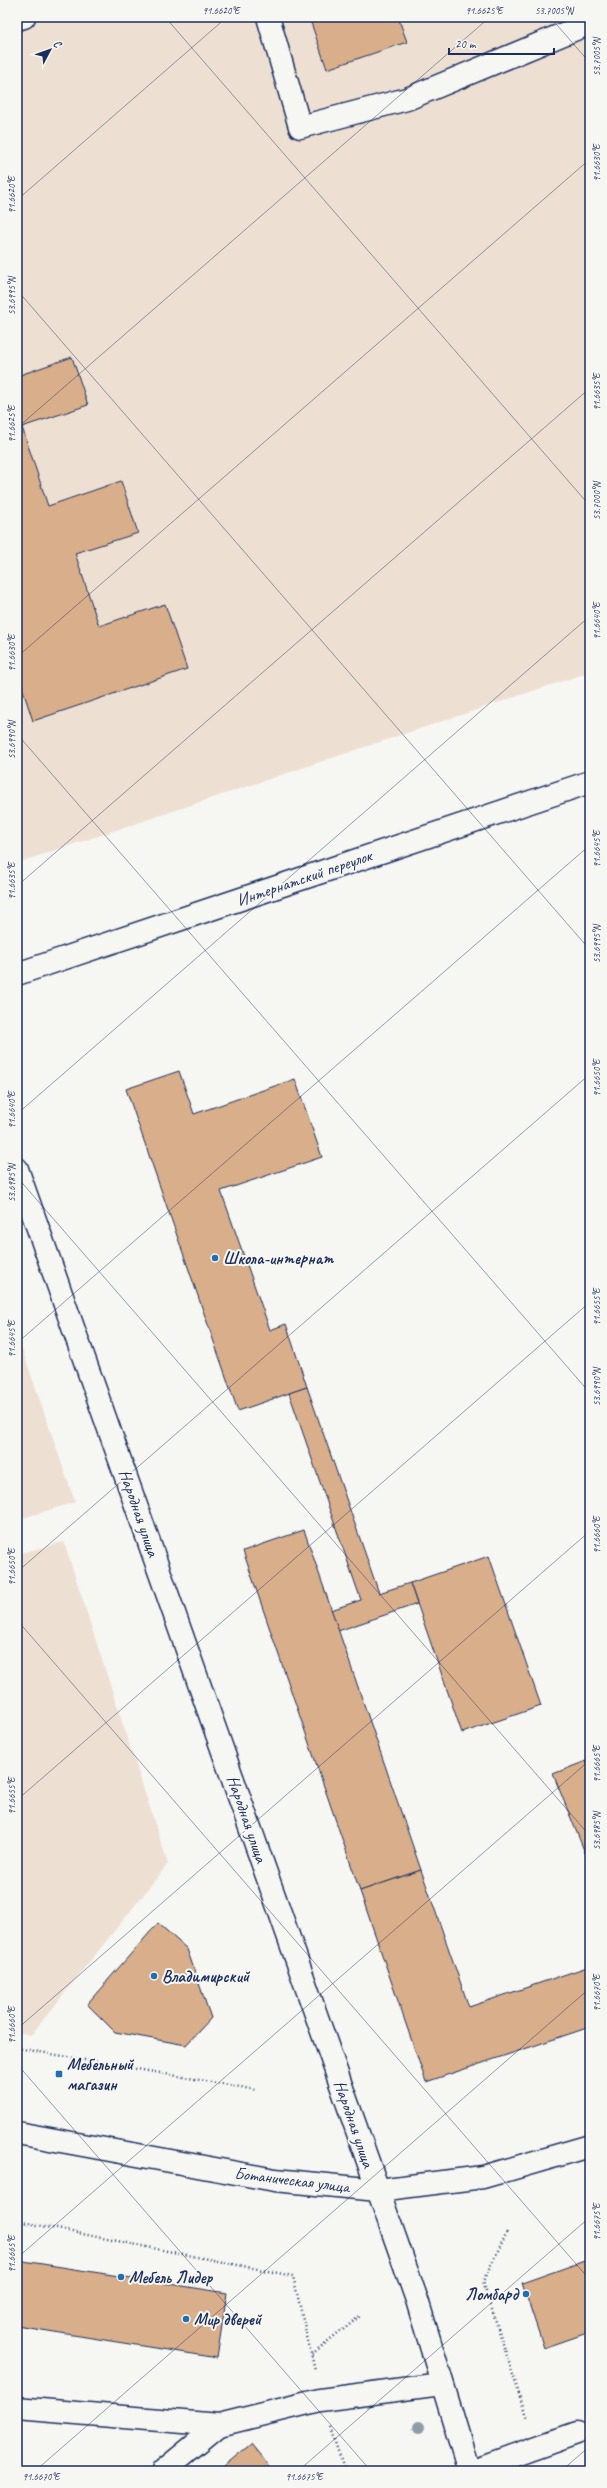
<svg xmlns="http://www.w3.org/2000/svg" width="607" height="2488" font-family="Caveat,sans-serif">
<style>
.built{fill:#ede0d3}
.building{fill:#d9ae8a;stroke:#1b2f5e}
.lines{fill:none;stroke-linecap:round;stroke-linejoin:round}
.minor-casing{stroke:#1b2f5e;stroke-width:25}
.path{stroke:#1b2f5e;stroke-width:2.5;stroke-dasharray:1 3;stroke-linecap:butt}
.minor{stroke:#f6f6f2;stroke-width:22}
.tree{fill:#8f9da9}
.ticks{fill:none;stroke:#1b2f5e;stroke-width:1;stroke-opacity:0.45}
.poi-dot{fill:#1f6fb2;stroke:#f6f6f2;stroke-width:1.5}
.labels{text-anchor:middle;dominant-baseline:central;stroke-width:4;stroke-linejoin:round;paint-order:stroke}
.street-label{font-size:17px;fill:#1b2f5e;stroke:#f6f6f2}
.poi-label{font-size:17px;font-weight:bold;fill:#1b2f5e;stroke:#f6f6f2;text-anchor:start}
.neatline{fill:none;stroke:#1b2f5e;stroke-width:1.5}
.ticks-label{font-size:10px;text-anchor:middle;fill:#1b2f5e}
</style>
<rect width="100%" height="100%" fill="#f6f6f2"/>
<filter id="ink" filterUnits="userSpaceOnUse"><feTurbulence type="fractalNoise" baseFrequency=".025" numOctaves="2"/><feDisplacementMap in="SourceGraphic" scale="8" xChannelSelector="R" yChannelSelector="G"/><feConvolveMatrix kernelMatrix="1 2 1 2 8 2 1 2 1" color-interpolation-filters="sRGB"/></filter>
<g filter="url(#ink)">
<!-- built -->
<g class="built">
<polygon points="17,17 590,17 590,672 17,863"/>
<polygon points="17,1334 75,1502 17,1520"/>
<polygon points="64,1542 168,1864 31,2035 17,2032 17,1554"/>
</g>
<!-- building -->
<g class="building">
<polygon points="309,17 398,17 407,42 327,69"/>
<polygon points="72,357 88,405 22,427 48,506 121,481 138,533 75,553 99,626 165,604 187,669 33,721 17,672 17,376"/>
<polygon points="179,1071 194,1114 295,1079 322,1157 221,1191 270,1330 286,1324 307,1387 238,1411 126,1089"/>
<polygon points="307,1387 379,1593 410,1583 417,1604 338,1631 331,1610 361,1600 289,1393"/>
<polygon points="304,1530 421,1870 360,1891 243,1551"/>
<polygon points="489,1556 541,1706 462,1733 410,1583"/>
<polygon points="586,1761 590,1771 590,1865 553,1774"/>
<polygon points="421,1870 469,2007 590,1966 590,2027 426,2082 360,1891"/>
<polygon points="158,1923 187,1949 211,2018 186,2045 115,2032 87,2004"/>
<polygon points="590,2259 590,2332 544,2348 522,2283"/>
<polygon points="17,2260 227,2293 217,2358 17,2326"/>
<polygon points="251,2444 273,2471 217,2471 219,2470"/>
</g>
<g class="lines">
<!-- minor casing -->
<g class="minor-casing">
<g id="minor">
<polyline points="268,17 300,127 407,99 590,23"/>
<polyline points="17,19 24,17"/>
<polyline points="17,974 590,782"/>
<polyline points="17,1169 417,2300 469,2471"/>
<polyline points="17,2133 275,2180 378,2190 483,2177 590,2146"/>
<polyline points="17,2408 219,2425 320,2400 441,2384"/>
<polyline points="163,2471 219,2425"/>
<polyline points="470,2471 577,2433"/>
</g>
</g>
<!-- path -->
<g class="path">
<polyline points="17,2048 257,2090"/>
<polyline points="17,2221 293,2276 315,2371"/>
<polyline points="507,2232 483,2281 527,2419"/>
<polyline points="312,2355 360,2316"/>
<polyline points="330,2428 345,2471"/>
</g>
<!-- minor -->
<use href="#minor" class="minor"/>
</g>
<!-- trees -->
<circle class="tree" cx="419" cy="2427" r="6"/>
</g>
<!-- ticks -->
<path class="ticks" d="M165 17 590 506M550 17 590 63M17 200 227 17M17 290 590 950M17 428 490 17M17 657 590 159M17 734 590 1393M17 886 590 388M17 1114 590 616M17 1177 590 1836M17 1343 590 845M17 1572 590 1074M17 1620 590 2280M17 1800 590 1302M17 2029 590 1531M17 2064 371 2471M17 2258 590 1760M35 2471 590 1988M298 2471 590 2217M561 2471 590 2446"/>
<!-- markers -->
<g class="poi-dot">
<circle cx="215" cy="1258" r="4"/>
<circle cx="154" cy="1976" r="4"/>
<rect x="55" y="2070" width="8" height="8" rx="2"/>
<circle cx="121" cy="2277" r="4"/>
<circle cx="526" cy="2294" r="4"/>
<circle cx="186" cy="2319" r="4"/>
</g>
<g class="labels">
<!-- street labels -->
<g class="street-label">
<text transform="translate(304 878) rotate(-19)">Интернатский переулок</text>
<text transform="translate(139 1513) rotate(71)">Народная улица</text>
<text transform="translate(247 1819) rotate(71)">Народная улица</text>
<text transform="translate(354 2124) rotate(71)">Народная улица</text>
<text transform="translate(292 2180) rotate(7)">Ботаническая улица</text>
</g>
<!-- poi labels -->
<g class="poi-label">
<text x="223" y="1258">Школа-интернат</text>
<text x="162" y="1976">Владимирский</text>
<text x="67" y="2064">Мебельный<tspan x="67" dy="20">магазин</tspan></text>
<text x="129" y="2277">Мебель Лидер</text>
<text x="518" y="2294" text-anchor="end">Ломбард</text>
<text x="194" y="2319">Мир дверей</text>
</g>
</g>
<!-- margin -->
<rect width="607" height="2488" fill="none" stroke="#f6f6f2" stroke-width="44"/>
<!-- north arrow -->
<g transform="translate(50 50) rotate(49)" stroke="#f6f6f2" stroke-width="3" paint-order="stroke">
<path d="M0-3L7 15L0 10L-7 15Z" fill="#1b2f5e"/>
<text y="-6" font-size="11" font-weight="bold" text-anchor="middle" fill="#1b2f5e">С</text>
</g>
<!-- scale -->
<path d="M449 48v6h105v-6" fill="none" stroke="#1b2f5e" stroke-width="2"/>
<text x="455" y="48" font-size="12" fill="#1b2f5e" stroke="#f6f6f2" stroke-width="3" paint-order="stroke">20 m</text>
<rect x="22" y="22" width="563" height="2444" class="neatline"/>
<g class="ticks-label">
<text x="221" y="14">91.6620°E</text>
<text x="484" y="14">91.6625°E</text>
<text x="554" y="14">53.7005°N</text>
<text transform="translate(596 57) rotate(-90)" y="4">53.7005°N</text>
<text transform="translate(596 163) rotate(-90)" y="4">91.6630°E</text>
<text transform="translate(11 195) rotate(-90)" y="4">91.6620°E</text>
<text transform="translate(11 296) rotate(-90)" y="4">53.6995°N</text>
<text transform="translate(596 392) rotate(-90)" y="4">91.6635°E</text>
<text transform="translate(11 424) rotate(-90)" y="4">91.6625°E</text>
<text transform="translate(596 501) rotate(-90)" y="4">53.7000°N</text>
<text transform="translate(596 621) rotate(-90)" y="4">91.6640°E</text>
<text transform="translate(11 653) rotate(-90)" y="4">91.6630°E</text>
<text transform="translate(11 740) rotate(-90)" y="4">53.6990°N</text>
<text transform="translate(596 849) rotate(-90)" y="4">91.6645°E</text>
<text transform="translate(11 881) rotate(-90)" y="4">91.6635°E</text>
<text transform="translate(596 944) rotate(-90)" y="4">53.6995°N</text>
<text transform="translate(596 1078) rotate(-90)" y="4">91.6650°E</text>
<text transform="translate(11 1110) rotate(-90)" y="4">91.6640°E</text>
<text transform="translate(11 1183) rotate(-90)" y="4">53.6985°N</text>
<text transform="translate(596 1307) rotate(-90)" y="4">91.6655°E</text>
<text transform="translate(11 1339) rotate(-90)" y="4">91.6645°E</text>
<text transform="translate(596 1387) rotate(-90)" y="4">53.6990°N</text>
<text transform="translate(596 1535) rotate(-90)" y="4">91.6660°E</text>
<text transform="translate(11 1567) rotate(-90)" y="4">91.6650°E</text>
<text transform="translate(596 1764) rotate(-90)" y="4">91.6665°E</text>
<text transform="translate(11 1796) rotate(-90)" y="4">91.6655°E</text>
<text transform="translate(596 1831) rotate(-90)" y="4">53.6985°N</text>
<text transform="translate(596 1993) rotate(-90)" y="4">91.6670°E</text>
<text transform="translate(11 2025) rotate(-90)" y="4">91.6660°E</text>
<text transform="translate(596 2222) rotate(-90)" y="4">91.6675°E</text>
<text transform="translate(11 2254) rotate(-90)" y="4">91.6665°E</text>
<text x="41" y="2480">91.6670°E</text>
<text x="304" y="2480">91.6675°E</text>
</g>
</svg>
